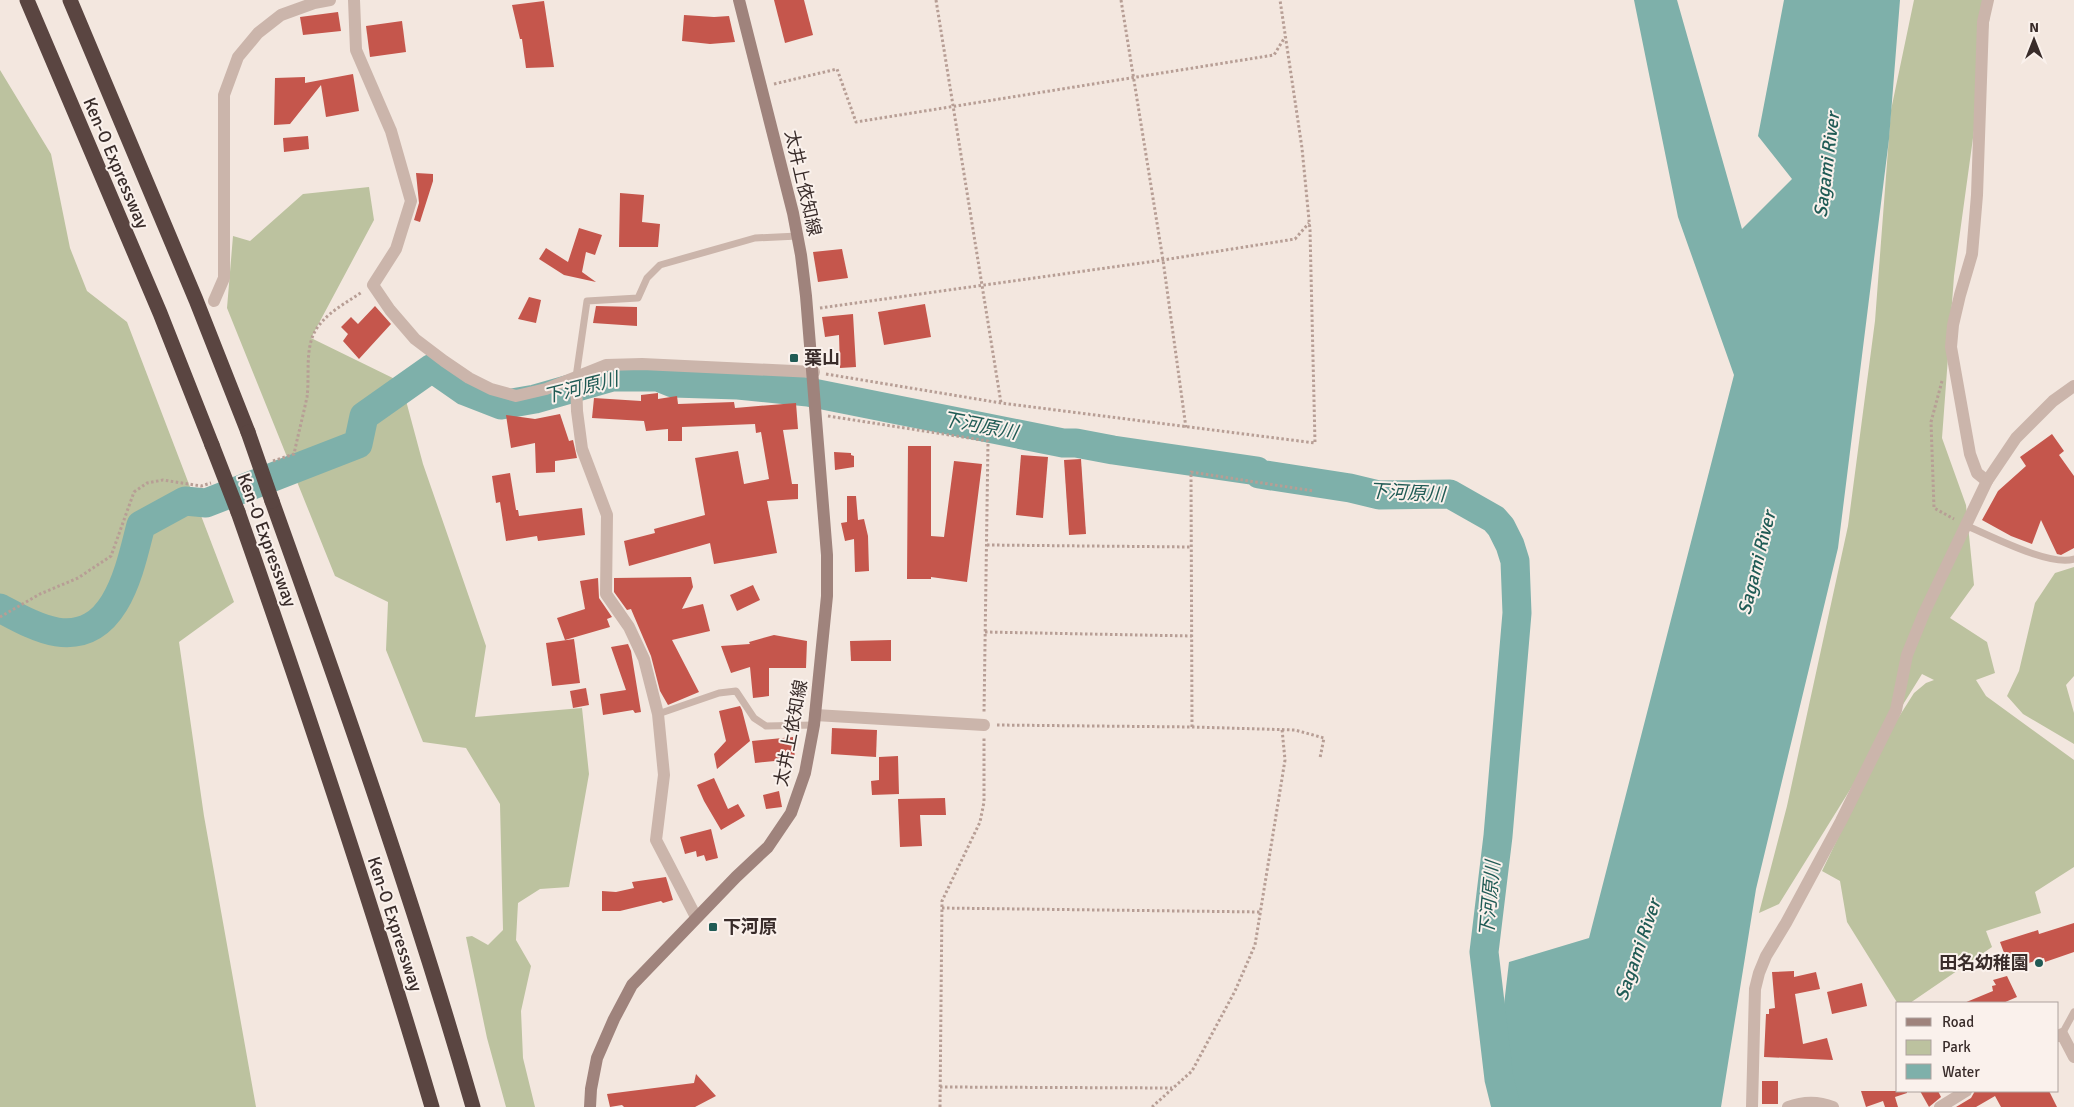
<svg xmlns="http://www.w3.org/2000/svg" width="2074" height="1107" font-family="Signika,'Noto Sans JP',sans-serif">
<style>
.green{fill:#bcc29f}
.water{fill:#7eb0aa}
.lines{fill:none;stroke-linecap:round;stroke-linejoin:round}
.river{stroke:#7eb0aa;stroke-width:29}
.building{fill:#c5564c}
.path{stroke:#b79e95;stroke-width:3;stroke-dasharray:2.5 2.5;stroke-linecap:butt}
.lane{stroke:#cbb5ab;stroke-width:7}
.street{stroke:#cbb5ab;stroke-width:12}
.secondary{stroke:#9f837c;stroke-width:12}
.highway{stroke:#5a4541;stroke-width:15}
.highway-bridge{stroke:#5a4541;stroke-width:15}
.poi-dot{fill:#205b55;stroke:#faf1ec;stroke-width:2}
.labels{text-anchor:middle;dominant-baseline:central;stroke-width:4;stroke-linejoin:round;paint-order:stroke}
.street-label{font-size:18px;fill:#392c2a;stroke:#faf1ec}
.poi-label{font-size:18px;font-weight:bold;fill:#392c2a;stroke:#faf1ec;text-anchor:start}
.water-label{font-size:19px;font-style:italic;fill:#205b55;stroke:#faf1ec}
</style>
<rect width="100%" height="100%" fill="#f3e7df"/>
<!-- green -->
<g class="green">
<polygon points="1914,0 1992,0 1954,276 1942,438 1966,505 1974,585 1950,618 1987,642 1995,673 1976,680 1986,696 2074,760 2074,867 2035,892 2041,913 1986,931 1992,947 1910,1003 1898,1004 1847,922 1840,881 1822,871 1888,734 1914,693 1926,683 1934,680 1922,674 1779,904 1759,913 1787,806 1848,526 1875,321 1891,110"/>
<polygon points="0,70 51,154 70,248 87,291 127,322 234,602 179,642 204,816 256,1107 0,1107"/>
<polygon points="369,187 374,220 311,338 401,382 423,464 486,646 475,717 582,708 589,774 569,887 540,889 518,903 516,940 531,966 521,1011 523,1058 535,1107 506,1107 487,1038 466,937 472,936 488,945 503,930 500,804 466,748 423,742 386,650 388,602 335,576 227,308 233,236 250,241 303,194"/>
<polygon points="2074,567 2074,676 2066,685 2074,713 2074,744 2023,714 2007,696 2019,671 2035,603 2055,573"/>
</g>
<!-- water -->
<polygon class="water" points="1634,0 1677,0 1742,229 1792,179 1758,136 1784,0 1900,0 1889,139 1838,548 1756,889 1721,1107 1492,1107 1509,962 1589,938 1734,375 1678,217"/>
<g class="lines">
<!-- river -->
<path class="river" d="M0 608C17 617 38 629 57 632 117 641 130 567 141 525L185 501 206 503 358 444 364 416 432 368 465 391 501 405 535 399 612 377H658L673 383 738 385 808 392 1063 443H1076L1113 450 1257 471 1259 474 1350 488 1379 495 1450 494 1494 519 1501 527 1510 545 1515 561 1517 613 1498 836 1484 952 1499 1079 1506 1107"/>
</g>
<!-- building -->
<g class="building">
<polygon points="774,0 804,0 813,35 785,43"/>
<polygon points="544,1 554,67 526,68 522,39 520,39 512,5"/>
<polygon points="338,12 341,31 303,35 300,17"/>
<polygon points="684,15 714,17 729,16 735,42 710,44 682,41"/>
<polygon points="402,21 406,52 370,57 366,26"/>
<polygon points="353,74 359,111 326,117 321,85 290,124 274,125 275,78 305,77 305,83"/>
<polygon points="308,136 309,149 284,152 283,138"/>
<polygon points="416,173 433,174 433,181 420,222 414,220 419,203"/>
<polygon points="620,193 644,195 642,222 660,224 658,247 619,247"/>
<polygon points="579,228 602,235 595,255 586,252 582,272 596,282 564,275 539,259 546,248 568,262"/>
<polygon points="842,249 848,278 818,282 813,252"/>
<polygon points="529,297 541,300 536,323 518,319"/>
<polygon points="925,304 931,337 884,345 878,312"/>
<polygon points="375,306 391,324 359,359 343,341 348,334 341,327 351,317 358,324"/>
<polygon points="596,306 637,307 637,326 593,323"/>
<polygon points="853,314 856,367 840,368 839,335 825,337 822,317"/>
<polygon points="658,393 658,399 677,396 678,404 734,402 735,408 796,403 798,429 783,430 792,484 798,484 798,499 767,501 777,553 714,564 710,543 629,566 624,541 655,533 654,529 705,515 695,458 738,451 744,484 769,479 761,432 756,433 755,424 682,427 682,441 668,441 668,429 646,431 644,421 592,418 594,398 641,401 641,395"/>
<polygon points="560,414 569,441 573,440 577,458 555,461 555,472 536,473 535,443 511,448 506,415 535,419"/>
<polygon points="2052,434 2064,451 2059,455 2074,476 2074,548 2061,555 2057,554 2041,520 2032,544 2011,536 1982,520 1998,491 2026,466 2020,457"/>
<polygon points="908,446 931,446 931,536 944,537 954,461 982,464 967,582 931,577 931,579 907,579"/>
<polygon points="834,452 851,453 851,455 854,456 854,467 835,470"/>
<polygon points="1021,455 1048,457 1043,518 1016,515"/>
<polygon points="1081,459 1086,534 1069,535 1064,460"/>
<polygon points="510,473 516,510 518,510 519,516 582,508 585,535 538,541 537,536 506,541 500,502 496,503 492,476"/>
<polygon points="847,496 856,496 858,520 864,519 868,536 869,571 855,572 854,539 845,541 841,523 847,522"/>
<polygon points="691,577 693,587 682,609 703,604 710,631 672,640 699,692 668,705 660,691 651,656 631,609 627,610 614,592 614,578"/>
<polygon points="598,578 599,598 612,617 607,619 610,627 565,640 557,618 585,609 580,581"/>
<polygon points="753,585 760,600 737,611 730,595"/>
<polygon points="774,635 807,641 806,668 769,668 769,696 753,698 750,667 731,673 721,646 750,644 749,642"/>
<polygon points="574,639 580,683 552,686 546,643"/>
<polygon points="891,640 891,661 851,661 850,641"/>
<polygon points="628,644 631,651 641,712 635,713 633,710 603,715 600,694 626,690 611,647"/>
<polygon points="586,688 589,705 573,708 570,691"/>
<polygon points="740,706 742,710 750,741 717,769 714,754 726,741 719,711"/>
<polygon points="832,728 877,730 876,757 831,754"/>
<polygon points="793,737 795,759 755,763 752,741"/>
<polygon points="898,756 899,794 872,795 871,781 879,780 879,757"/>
<polygon points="714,778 728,809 738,804 745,816 721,830 704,801 697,785"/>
<polygon points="779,791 782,807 766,809 763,795"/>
<polygon points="945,798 946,815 920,815 922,846 900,847 898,799"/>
<polygon points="711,829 718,858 706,861 704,855 697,857 696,851 685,854 680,837"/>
<polygon points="666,877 673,900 663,903 661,901 620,911 602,911 602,891 616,892 634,888 632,882"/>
<polygon points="2074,923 2074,952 2045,962 2044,958 2010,969 2000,942 2038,930 2039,934"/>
<polygon points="1794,971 1794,977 1816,972 1820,989 1795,994 1803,1044 1827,1038 1833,1060 1764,1057 1766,1014 1769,1014 1769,1009 1775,1008 1772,972"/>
<polygon points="2007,976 2017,997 2003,1003 1964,1003 1993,991 1992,986 1996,985 1993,980"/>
<polygon points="1862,983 1867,1006 1832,1014 1827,992"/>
<polygon points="696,1074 716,1096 695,1107 624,1107 622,1105 610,1107 607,1094 694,1083"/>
<rect x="1762" y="1081" width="16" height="23"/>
<polygon points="1861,1091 1907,1091 1907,1093 1895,1097 1898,1107 1885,1107 1883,1101 1866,1107"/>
<polygon points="1920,1091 1938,1091 1941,1097 1929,1107"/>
<polygon points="1975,1091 2049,1091 2057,1107 2001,1107 1995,1096 1976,1107 1956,1107 1971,1098"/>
</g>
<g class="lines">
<!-- path -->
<g class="path">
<polyline points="936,0 1001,403"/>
<polyline points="1121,0 1163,260 1186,428"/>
<polyline points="774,84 837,69 856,122 1274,55 1285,37"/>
<polyline points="820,308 1163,260 1295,239 1309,223"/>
<polyline points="826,374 1001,403 1315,443 1310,230 1302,148 1280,0"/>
<polyline points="1942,381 1931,422 1934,508 1954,519"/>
<polyline points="828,416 988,441 984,713"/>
<path d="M273 461 294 454C298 435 303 416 307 397 310 375 304 347 317 328 328 312 346 303 362 292"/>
<polyline points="987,545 1191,547"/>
<polyline points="0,617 40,594 78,578 111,556 134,492 147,483 163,480 201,486 211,483"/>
<polyline points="985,632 1192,636"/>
<polyline points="997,725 1192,727 1295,730 1324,738 1320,758"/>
<polyline points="1192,727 1191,472 1314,491"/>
<polyline points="942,908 1260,912"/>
<polyline points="940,1087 1172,1088"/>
<polyline points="940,1107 942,901 980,822 984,802 984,737"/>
<polyline points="1152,1107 1192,1071 1235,991 1255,945 1285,760 1282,729"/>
</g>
<!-- lane -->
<g class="lane">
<polyline points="576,377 587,301 638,298 647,278 660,265 755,238 798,236"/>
<path d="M1965 525C1989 535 2050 567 2074 559"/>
<polyline points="658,714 719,693 736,691 754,718 766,726 814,725"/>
<polyline points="2062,1034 2074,1012"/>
</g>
<!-- street -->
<g class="street">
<polyline points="354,0 356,50 391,131 411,201 396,249 373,285 390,310 415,339 444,361 469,378 491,389 516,396 546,389 606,365 642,364 814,372"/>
<polyline points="214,301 224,278 224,95 238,57 258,33 281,15 314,3 330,0"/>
<polyline points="576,378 577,411 582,449 607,515 606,594 629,627 644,659 658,714 664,775 656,840 696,917"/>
<polyline points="1987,481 1977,473 1970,454 1951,347 1953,325 1960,295 1972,254 1977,195 1983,22 1988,0"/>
<polyline points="815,715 984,725"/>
<polyline points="2058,1036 2062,1034 2074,1057"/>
<polyline points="1752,1107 1755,989 1759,973 1766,956 1786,923 1841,821 1896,710 1907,655 1924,613 1987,481 2016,438 2053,401 2074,386"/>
<path d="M1788 1107C1804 1101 1818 1101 1833 1107"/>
<polyline points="1940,1107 1966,1091"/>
</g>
<!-- secondary -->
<polyline class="secondary" points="590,1107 591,1089 597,1058 614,1019 632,985 736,877 768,847 791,813 805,773 814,725 827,596 827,555 806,296 801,255 793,213 739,0"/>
<!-- highway -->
<g class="highway">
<polyline points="27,0 160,313 212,445"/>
<polyline points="70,0 196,300 248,432"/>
<path d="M272 501C344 702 414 902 473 1107"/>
<path d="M238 512C307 709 373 907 432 1107"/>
</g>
<!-- highway-bridge -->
<g class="highway-bridge">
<polyline points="248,432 272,501"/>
<polyline points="212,445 238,512"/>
</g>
</g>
<!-- markers -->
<g class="poi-dot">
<rect x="789" y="353" width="10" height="10" rx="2.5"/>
<rect x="708" y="922" width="10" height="10" rx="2.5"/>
<circle cx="2039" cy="963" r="5"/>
</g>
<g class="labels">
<!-- street labels -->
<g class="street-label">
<text transform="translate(116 163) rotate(67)">Ken-O Expressway</text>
<text transform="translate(803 183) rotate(77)">太井上依知線</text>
<text transform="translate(267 540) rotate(70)">Ken-O Expressway</text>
<text transform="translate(791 733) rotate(-79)">太井上依知線</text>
<text transform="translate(395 924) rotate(72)">Ken-O Expressway</text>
</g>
<!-- poi labels -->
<g class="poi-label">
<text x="804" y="358">葉山</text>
<text x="723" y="927">下河原</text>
<text x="2029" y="963" text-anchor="end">田名幼稚園</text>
</g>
<!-- water labels -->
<g class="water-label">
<text transform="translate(1827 165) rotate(-83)">Sagami River</text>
<text transform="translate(581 388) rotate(-14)">下河原川</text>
<text transform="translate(980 426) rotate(11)">下河原川</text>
<text transform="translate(1407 493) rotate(3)">下河原川</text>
<text transform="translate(1757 563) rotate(-76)">Sagami River</text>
<text transform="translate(1490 899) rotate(-85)">下河原川</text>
<text transform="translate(1638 950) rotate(-71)">Sagami River</text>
</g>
</g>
<!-- legend -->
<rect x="1896" y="1002" width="162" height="90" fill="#faf1ec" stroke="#ada29e"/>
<rect x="1906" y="1018" width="25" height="8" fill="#9f837c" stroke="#ada29e"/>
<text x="1942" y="1027" font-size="15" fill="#392c2a">Road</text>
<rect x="1906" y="1040" width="25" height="15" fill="#bcc29f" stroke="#ada29e"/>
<text x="1942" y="1052" font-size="15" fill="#392c2a">Park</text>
<rect x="1906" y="1064" width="25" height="15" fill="#7eb0aa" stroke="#ada29e"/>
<text x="1942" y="1077" font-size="15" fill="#392c2a">Water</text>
<!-- north arrow -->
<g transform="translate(2034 40)" stroke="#faf1ec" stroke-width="4" paint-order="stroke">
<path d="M0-4L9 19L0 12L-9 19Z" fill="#392c2a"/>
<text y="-8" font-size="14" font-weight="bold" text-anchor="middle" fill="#392c2a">N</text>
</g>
</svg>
